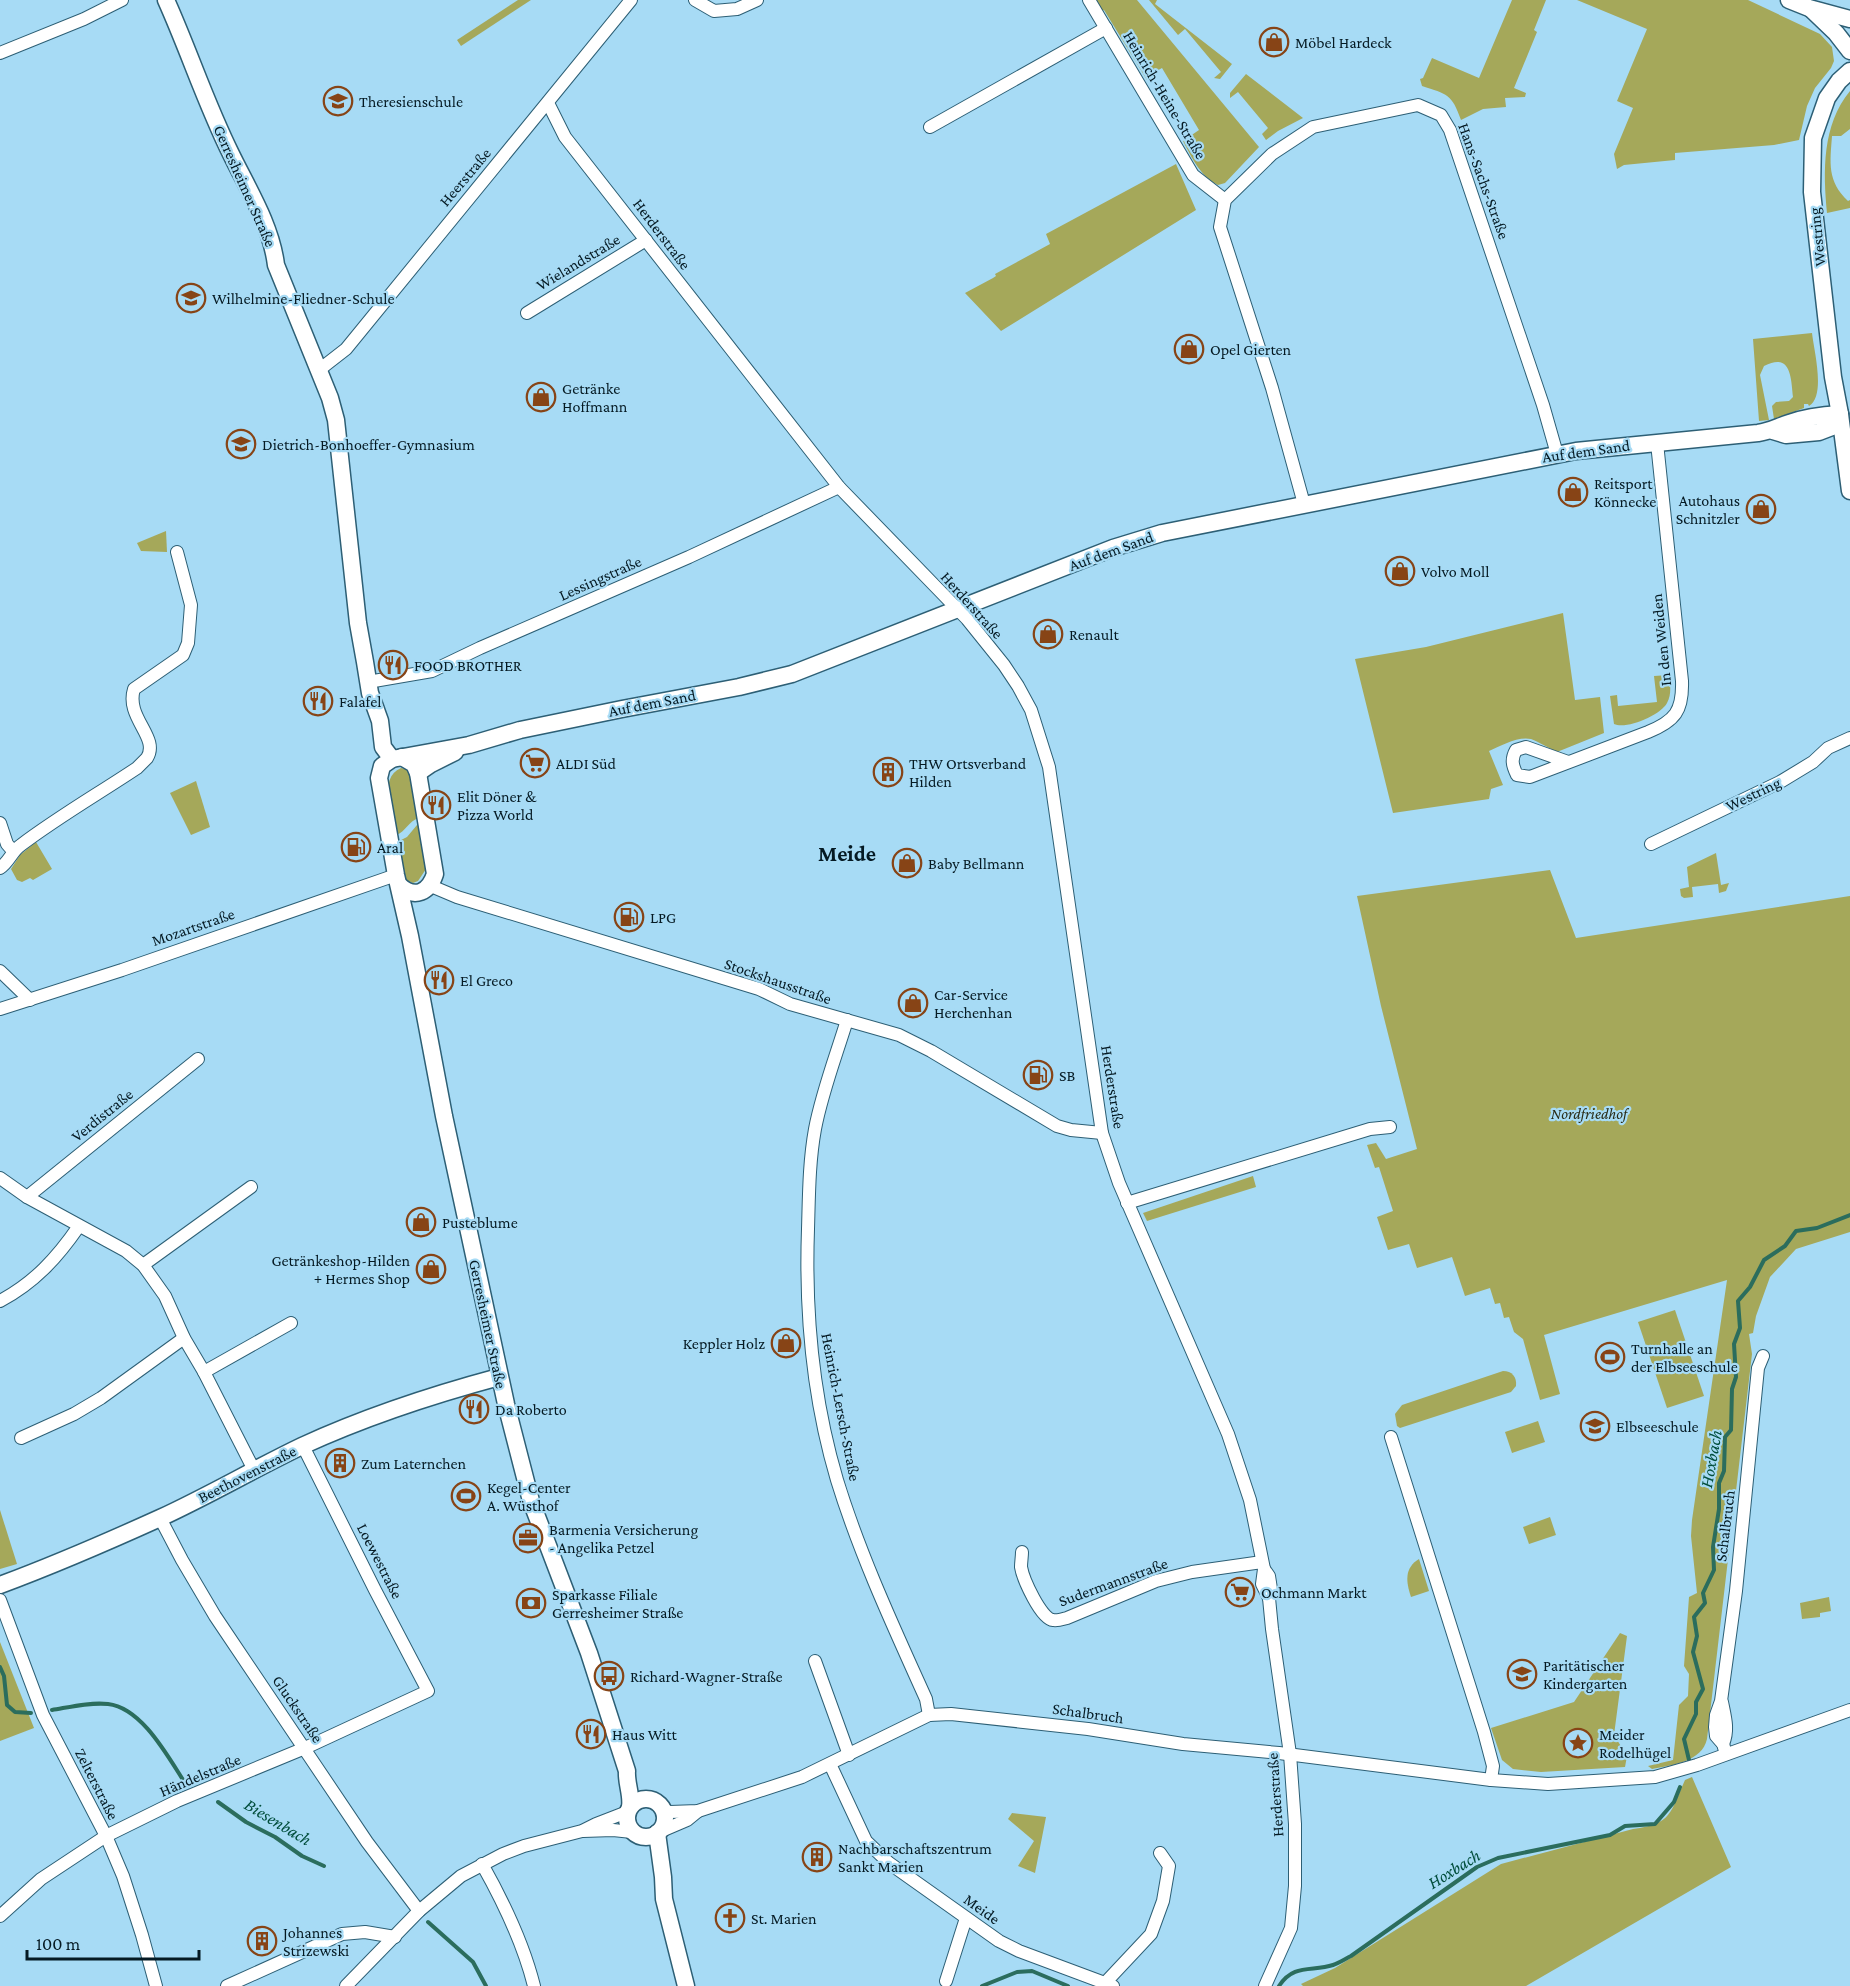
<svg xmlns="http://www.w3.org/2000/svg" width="1850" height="1986" font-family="'Crimson Pro',serif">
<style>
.green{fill:#a5a85a}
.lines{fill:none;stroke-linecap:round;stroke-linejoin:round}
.stream{stroke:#2b6d5d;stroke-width:4}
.street-casing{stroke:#2d5f75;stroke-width:14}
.secondary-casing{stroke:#2d5f75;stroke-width:19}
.street{stroke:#fff;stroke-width:12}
.secondary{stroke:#fff;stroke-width:16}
.labels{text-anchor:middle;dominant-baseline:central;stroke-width:4.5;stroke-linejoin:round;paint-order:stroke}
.poi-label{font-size:16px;fill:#051a23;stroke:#a7dbf5;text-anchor:start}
.street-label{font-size:16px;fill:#051a23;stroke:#a7dbf5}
.park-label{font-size:16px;font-style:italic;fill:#2a2b15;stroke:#a7dbf5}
.water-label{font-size:18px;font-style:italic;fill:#024e3c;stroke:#a7dbf5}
.district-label{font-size:22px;font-weight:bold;fill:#051a23;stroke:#a7dbf5}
</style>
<rect width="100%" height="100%" fill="#a7dbf5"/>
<!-- green -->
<g class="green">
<polygon points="518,0 531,0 461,46 457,40"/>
<path d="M1096 0H1137L1259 147 1225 183 1218 185C1200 176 1192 158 1183 141L1199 130 1162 68 1153 73 1154 75 1147 80 1104 10 1102 11Z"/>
<polygon points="1149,0 1157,0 1155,4 1232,64 1220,79 1214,78 1221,72 1185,29 1178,35"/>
<path d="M1512 0H1546L1534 30 1537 32 1514 88 1526 93 1525 97 1505 98 1506 107 1483 109 1461 120C1452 94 1447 94 1422 86L1420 79 1423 78 1432 58 1479 78Z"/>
<polygon points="1577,0 1748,0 1820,34 1832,47 1834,61 1831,68 1815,88 1807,106 1799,140 1774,145 1675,153 1675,160 1624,165 1617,169 1614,154 1633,108 1617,101 1647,29"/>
<polygon points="1246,74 1303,118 1278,131 1266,140 1262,134 1268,128 1238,92 1230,98 1230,93"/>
<path d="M1850 91V129L1841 136H1832C1830 163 1827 181 1848 201L1850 200V208L1827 213C1823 171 1822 125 1850 91Z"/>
<polygon points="1176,164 1196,210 1001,331 965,293 993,278 996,276 995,274 1050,244 1046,234"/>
<path d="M1812 333C1814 351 1826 396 1809 406L1808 404H1804V408L1774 419 1772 406 1776 402 1789 401 1793 397C1791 377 1791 352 1764 366L1760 375 1769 420 1759 421 1753 339Z"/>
<polygon points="166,531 167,552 141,551 137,543"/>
<path d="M1563 613 1575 700 1600 697 1604 733 1557 752C1549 748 1539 742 1531 739 1518 736 1500 746 1489 751L1503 785 1491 789 1489 799 1393 813 1355 659 1426 647Z"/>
<path d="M1669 675C1670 684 1672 694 1667 703 1661 715 1626 730 1614 724L1610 696 1617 695 1618 706 1657 702 1654 676Z"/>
<path d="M401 768 409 770 419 818C408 821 406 832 396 835 393 816 377 778 401 768Z"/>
<polygon points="196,781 210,827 191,835 170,793"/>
<polygon points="417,825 420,825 426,869 418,881 413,883 406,880 397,842 407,837"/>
<polygon points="36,842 52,869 33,880 30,878 22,882 17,880 11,869 20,855"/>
<polygon points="1716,853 1721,885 1729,883 1726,891 1719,893 1718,884 1692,887 1693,897 1684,898 1681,896 1680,889 1689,887 1687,867"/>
<path d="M1550 870 1576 938 1850 896V1232L1796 1249 1770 1277 1756 1316 1753 1333 1749 1334 1752 1354 1707 1739C1702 1762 1672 1765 1652 1769L1648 1766 1673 1760 1679 1705 1688 1696 1689 1674 1684 1666 1689 1597 1697 1593 1691 1536 1692 1520 1727 1280 1544 1335 1560 1394 1540 1400 1523 1339 1514 1332 1509 1317 1504 1318 1500 1303 1495 1304 1490 1288 1465 1296 1452 1257 1417 1268 1409 1244 1388 1250 1377 1217 1393 1211 1379 1167 1375 1168 1367 1145 1376 1143 1386 1159 1417 1149 1381 1006 1357 896Z"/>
<polygon points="1253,1176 1256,1187 1147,1221 1143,1213"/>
<polygon points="1675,1310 1704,1396 1667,1408 1638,1322"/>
<path d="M1503 1371C1512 1371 1517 1377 1516 1386L1511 1392 1400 1428 1397 1426 1395 1414 1402 1405Z"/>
<polygon points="1538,1421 1545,1442 1512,1453 1505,1432"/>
<polygon points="0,1510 17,1564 0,1569"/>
<polygon points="1550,1517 1556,1535 1529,1544 1523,1527"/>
<path d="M1419 1559 1429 1591 1411 1597C1406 1582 1404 1568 1419 1559Z"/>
<polygon points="1829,1597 1831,1611 1820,1613 1820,1617 1802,1619 1800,1603"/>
<polygon points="1620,1633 1627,1636 1614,1735 1627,1756 1625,1767 1541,1772 1513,1769 1502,1760 1491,1728 1574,1702"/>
<polygon points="0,1642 34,1728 0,1741"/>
<path d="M1692 1777 1731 1867 1526 1986H1303L1301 1984 1335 1968 1501 1864 1633 1829C1672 1824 1670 1813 1685 1780Z"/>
<polygon points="1012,1813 1046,1817 1035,1873 1018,1866 1034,1841 1008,1819"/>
</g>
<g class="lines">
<!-- stream -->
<g class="stream">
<polyline points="0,1667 4,1676 7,1705 15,1712 31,1713"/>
<path d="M52 1710C70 1707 90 1702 108 1704 143 1708 169 1759 187 1786"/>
<polyline points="1689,1760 1684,1739 1696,1714 1696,1702 1703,1689 1693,1652 1697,1636 1694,1617 1705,1603 1703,1593 1714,1570 1713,1547 1719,1509 1719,1483 1724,1471 1725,1437 1731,1430 1732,1389 1736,1377 1734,1344 1740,1328 1738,1301 1750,1287 1764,1260 1785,1246 1796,1231 1817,1228 1850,1215"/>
<polyline points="218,1802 246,1822 275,1837 302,1856 324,1866"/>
<polyline points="428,1922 473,1962 486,1986"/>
<polyline points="982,1986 1017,1972 1032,1971 1068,1986"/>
<path d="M1279 1986C1294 1963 1312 1972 1333 1965 1339 1963 1345 1959 1351 1956L1477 1867 1498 1858 1610 1835 1625 1826 1655 1824 1674 1802 1680 1787"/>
</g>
<!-- street casing -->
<g class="street-casing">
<g id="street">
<polyline points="695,0 714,11 737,9 757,0"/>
<polyline points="1089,0 1193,175 1225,200"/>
<polyline points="0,53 84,19 122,0"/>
<polyline points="548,103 565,137 839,487 967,619 1004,665 1018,686 1031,710 1049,767 1102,1133 1119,1183 1228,1434 1250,1500 1264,1569 1262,1584 1269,1598"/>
<polyline points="930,127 1106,28"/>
<polyline points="527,313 646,240"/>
<polyline points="319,370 346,349 631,0"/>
<polyline points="1304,504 1272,388 1220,227 1225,200 1272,154 1313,127 1418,105 1441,115 1450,130 1543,405 1557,454"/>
<polyline points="368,682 432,671 480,648 689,557 839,487"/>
<path d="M1568 762 1526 747 1516 750C1511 759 1512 765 1517 775L1530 777 1648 732C1675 721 1683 711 1682 681L1657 443"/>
<polyline points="0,823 7,844 13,851"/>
<polyline points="1651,844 1780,782 1813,762 1828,748 1850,738"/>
<path d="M0 868C9 862 12 851 21 845 58 817 98 794 137 768 140 765 144 761 147 758 160 737 125 718 134 689L183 655 188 643 191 605 177 552"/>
<polyline points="431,886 457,897 759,989 790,1004 899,1035 931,1051 1057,1126 1071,1130 1102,1133"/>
<polyline points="0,971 30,1000"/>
<polyline points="0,1009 122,970 396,875"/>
<path d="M847 1020C836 1056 822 1092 815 1129 809 1162 809 1195 808 1229 805 1313 813 1399 837 1480 860 1555 894 1628 926 1699L929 1715"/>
<polyline points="0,1178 27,1197 126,1251 143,1265 165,1296 184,1338 204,1372 254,1470"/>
<polyline points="27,1197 198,1059"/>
<polyline points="1127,1203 1370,1129 1390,1127"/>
<polyline points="143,1265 251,1187"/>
<path d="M0 1301C34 1283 57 1258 79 1226"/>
<polyline points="204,1372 291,1323"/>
<polyline points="1391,1437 1484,1732 1493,1766 1491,1780"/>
<polyline points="21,1438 74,1414 101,1398 184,1338"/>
<polyline points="160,1518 182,1560 215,1616 367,1842 419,1911"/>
<path d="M1022 1552C1022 1557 1021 1562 1021 1567 1023 1579 1041 1619 1053 1620 1057 1621 1063 1619 1067 1618L1156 1581 1192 1572 1262 1562"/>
<polyline points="1264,1569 1269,1576 1271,1589 1269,1598 1272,1629 1290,1754 1295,1824 1295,1886 1291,1928 1265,1986"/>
<polyline points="0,1600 43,1715 106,1836 123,1876 142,1935 156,1986"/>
<polyline points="815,1661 849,1755"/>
<path d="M1722 1702C1725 1717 1729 1730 1723 1744"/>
<polyline points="1726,1754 1723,1744 1716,1736 1715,1727 1716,1715 1721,1701 1736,1591 1758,1368 1763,1356"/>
<polyline points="830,1764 866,1841 889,1863 999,1941 1019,1951 1113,1986"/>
<polyline points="663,1810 670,1812 698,1811 802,1777 929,1715 951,1714 1088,1729 1183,1744 1279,1753 1491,1780 1548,1784 1655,1777 1697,1765 1850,1710"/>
<polyline points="583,1831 613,1830 632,1832"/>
<polyline points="659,1832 687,1820 698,1811"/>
<path d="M482 1864C504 1903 523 1942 534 1986"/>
<polyline points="0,1916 41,1879 106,1836 177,1801 305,1748 428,1691 375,1590 303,1446"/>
<polyline points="946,1981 966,1918"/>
<polyline points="1105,1983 1151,1934 1163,1901 1169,1866 1160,1853"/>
<polyline points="227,1986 342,1934 365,1932 395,1937"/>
<polyline points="346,1986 419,1911 461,1876 503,1854 524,1846 582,1831 596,1824 627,1812"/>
</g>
</g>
<!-- secondary casing -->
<g class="secondary-casing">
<g id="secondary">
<path d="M166 0C189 51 206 104 231 154 248 189 271 225 276 265L330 398 336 420 358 623 365 662 370 693 380 721 383 747 392 759"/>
<polyline points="1789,0 1809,8 1850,19"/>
<polyline points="1812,10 1836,33 1850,51"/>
<polyline points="1850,71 1839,81 1827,98 1813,138 1812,192 1833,377 1840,414 1850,491"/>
<polyline points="1773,431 1786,435 1819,432 1832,427 1840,414"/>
<polyline points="418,773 431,764 455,752"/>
<path d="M399 885C415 900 429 892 435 874L418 773 414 764 402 757"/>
<path d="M0 1585C54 1565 107 1542 160 1518 208 1496 254 1469 302 1446 365 1417 432 1395 499 1377"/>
<circle cx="646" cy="1818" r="19"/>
<path d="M630 1807C632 1795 626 1783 627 1771L589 1653 531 1501 506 1404 444 1116 410 936 396 875 379 778 382 766 392 759 469 745 520 730 622 709 739 687 792 674 1113 548 1162 533 1576 451 1758 433C1771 431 1777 427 1789 423 1806 417 1823 415 1840 414"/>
<polyline points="657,1833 663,1877 664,1899 686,1986"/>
</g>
</g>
<!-- street -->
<use href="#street" class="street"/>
<!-- secondary -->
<use href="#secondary" class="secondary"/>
</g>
<!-- icons -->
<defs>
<g id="shop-ring" transform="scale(1.5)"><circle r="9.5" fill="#a7dbf5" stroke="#874416" stroke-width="1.5"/><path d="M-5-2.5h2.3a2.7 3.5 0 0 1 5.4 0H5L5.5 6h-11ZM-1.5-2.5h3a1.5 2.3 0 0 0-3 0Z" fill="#874416"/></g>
<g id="school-ring" transform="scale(1.5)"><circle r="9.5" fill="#a7dbf5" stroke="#874416" stroke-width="1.5"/><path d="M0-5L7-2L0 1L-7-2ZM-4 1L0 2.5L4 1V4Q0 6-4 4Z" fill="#874416"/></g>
<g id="restaurant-ring" transform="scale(1.5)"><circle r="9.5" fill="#a7dbf5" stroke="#874416" stroke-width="1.5"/><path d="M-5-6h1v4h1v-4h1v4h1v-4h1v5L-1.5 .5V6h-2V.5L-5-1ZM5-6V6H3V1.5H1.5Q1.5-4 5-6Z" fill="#874416"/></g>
<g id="supermarket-ring" transform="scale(1.5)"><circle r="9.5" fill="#a7dbf5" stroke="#874416" stroke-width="1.5"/><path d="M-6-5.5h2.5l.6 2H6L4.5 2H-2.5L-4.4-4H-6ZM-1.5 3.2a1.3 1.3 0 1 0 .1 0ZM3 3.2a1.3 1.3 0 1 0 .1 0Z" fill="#874416"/></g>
<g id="building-ring" transform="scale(1.5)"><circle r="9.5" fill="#a7dbf5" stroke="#874416" stroke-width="1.5"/><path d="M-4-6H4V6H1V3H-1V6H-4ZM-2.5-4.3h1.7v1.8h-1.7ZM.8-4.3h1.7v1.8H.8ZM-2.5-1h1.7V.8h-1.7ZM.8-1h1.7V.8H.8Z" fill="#874416"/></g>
<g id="fuel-ring" transform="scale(1.5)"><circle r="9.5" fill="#a7dbf5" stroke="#874416" stroke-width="1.5"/><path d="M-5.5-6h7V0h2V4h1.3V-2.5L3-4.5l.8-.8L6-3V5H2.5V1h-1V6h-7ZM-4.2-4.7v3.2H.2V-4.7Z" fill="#874416"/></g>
<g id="stadium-ring" transform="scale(1.5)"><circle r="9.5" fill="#a7dbf5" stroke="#874416" stroke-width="1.5"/><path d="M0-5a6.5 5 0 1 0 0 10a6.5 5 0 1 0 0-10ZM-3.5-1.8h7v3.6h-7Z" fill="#874416"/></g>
<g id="office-ring" transform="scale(1.5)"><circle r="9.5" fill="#a7dbf5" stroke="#874416" stroke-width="1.5"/><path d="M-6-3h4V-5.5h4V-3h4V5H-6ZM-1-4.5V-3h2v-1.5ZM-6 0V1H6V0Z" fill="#874416"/></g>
<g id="bank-ring" transform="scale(1.5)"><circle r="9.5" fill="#a7dbf5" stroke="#874416" stroke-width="1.5"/><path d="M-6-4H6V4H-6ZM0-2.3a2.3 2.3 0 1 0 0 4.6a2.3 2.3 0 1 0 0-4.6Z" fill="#874416"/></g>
<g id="bus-ring" transform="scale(1.5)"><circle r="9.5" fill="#a7dbf5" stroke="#874416" stroke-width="1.5"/><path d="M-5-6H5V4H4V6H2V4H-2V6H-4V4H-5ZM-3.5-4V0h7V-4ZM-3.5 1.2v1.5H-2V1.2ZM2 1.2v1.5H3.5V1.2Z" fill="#874416"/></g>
<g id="sight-ring" transform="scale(1.5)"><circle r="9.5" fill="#a7dbf5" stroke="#874416" stroke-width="1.5"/><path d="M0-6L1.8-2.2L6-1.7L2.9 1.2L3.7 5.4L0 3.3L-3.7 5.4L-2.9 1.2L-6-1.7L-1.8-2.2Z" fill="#874416"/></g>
<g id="church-ring" transform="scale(1.5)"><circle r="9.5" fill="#a7dbf5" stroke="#874416" stroke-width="1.5"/><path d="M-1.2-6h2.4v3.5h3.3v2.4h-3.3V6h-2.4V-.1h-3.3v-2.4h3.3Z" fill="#874416"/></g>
</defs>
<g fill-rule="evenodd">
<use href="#shop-ring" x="1274" y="42"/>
<use href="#school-ring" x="338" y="101"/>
<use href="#school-ring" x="191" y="298"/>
<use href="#shop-ring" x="1189" y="349"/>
<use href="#shop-ring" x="541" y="397"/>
<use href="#school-ring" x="241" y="444"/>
<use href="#shop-ring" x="1573" y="492"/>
<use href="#shop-ring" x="1761" y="509"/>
<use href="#shop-ring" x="1400" y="571"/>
<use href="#shop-ring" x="1048" y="634"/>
<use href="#restaurant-ring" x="393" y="665"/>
<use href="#restaurant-ring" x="318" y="701"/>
<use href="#supermarket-ring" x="535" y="763"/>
<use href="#building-ring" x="888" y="772"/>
<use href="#restaurant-ring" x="436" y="805"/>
<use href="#fuel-ring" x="356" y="847"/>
<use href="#shop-ring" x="907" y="863"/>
<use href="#fuel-ring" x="629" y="917"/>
<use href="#restaurant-ring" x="439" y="980"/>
<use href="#shop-ring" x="913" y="1003"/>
<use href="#fuel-ring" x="1038" y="1075"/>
<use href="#shop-ring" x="421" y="1222"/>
<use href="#shop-ring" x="431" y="1269"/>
<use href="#shop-ring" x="786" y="1343"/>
<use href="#stadium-ring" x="1610" y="1357"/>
<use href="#restaurant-ring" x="474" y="1409"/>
<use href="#school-ring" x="1595" y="1426"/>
<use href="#building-ring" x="340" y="1463"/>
<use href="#stadium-ring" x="466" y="1496"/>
<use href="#office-ring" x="528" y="1538"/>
<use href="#supermarket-ring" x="1240" y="1592"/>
<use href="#bank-ring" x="531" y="1603"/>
<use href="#school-ring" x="1522" y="1674"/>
<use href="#bus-ring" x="609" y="1676"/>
<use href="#restaurant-ring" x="591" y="1734"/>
<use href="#sight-ring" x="1578" y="1743"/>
<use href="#building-ring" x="817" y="1857"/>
<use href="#church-ring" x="730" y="1918"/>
<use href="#building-ring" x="262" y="1941"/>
</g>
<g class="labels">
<!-- poi labels -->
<g class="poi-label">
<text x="1295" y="42">Möbel Hardeck</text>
<text x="359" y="101">Theresienschule</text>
<text x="212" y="298">Wilhelmine-Fliedner-Schule</text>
<text x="1210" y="349">Opel Gierten</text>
<text x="562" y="388">Getränke<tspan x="562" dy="18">Hoffmann</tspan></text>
<text x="262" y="444">Dietrich-Bonhoeffer-Gymnasium</text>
<text x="1594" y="483">Reitsport<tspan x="1594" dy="18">Könnecke</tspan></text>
<text x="1740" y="500" text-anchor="end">Autohaus<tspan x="1740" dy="18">Schnitzler</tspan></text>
<text x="1421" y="571">Volvo Moll</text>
<text x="1069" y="634">Renault</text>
<text x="414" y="665">FOOD BROTHER</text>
<text x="339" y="701">Falafel</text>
<text x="556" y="763">ALDI Süd</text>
<text x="909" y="763">THW Ortsverband<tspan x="909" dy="18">Hilden</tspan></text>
<text x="457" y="796">Elit Döner &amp;<tspan x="457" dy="18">Pizza World</tspan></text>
<text x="377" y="847">Aral</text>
<text x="928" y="863">Baby Bellmann</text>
<text x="650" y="917">LPG</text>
<text x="460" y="980">El Greco</text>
<text x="934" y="994">Car-Service<tspan x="934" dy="18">Herchenhan</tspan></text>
<text x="1059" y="1075">SB</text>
<text x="442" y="1222">Pusteblume</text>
<text x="410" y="1260" text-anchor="end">Getränkeshop-Hilden<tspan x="410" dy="18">+ Hermes Shop</tspan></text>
<text x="765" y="1343" text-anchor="end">Keppler Holz</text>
<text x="1631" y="1348">Turnhalle an<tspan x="1631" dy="18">der Elbseeschule</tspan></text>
<text x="495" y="1409">Da Roberto</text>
<text x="1616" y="1426">Elbseeschule</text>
<text x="361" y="1463">Zum Laternchen</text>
<text x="487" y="1487">Kegel-Center<tspan x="487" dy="18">A. Wüsthof</tspan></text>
<text x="549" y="1529">Barmenia Versicherung<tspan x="549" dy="18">- Angelika Petzel</tspan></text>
<text x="1261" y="1592">Ochmann Markt</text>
<text x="552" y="1594">Sparkasse Filiale<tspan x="552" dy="18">Gerresheimer Straße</tspan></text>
<text x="1543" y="1665">Paritätischer<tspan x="1543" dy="18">Kindergarten</tspan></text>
<text x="630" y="1676">Richard-Wagner-Straße</text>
<text x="612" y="1734">Haus Witt</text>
<text x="1599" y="1734">Meider<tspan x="1599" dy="18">Rodelhügel</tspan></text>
<text x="838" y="1848">Nachbarschaftszentrum<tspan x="838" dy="18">Sankt Marien</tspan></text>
<text x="751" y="1918">St. Marien</text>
<text x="283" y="1932">Johannes<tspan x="283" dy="18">Strizewski</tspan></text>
</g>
<!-- street labels -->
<g class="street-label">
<text transform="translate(1165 95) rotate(59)">Heinrich-Heine-Straße</text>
<text transform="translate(465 177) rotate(-50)">Heerstraße</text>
<text transform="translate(1484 181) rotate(70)">Hans-Sachs-Straße</text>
<text transform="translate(245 186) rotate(66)">Gerresheimer Straße</text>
<text transform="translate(662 234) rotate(53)">Herderstraße</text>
<text transform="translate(1817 237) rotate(-96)">Westring</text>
<text transform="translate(578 262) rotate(-31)">Wielandstraße</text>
<text transform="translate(1586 451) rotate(-8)">Auf dem Sand</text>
<text transform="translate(1111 551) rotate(-20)">Auf dem Sand</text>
<text transform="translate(600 578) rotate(-24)">Lessingstraße</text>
<text transform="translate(972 605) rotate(48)">Herderstraße</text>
<text transform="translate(1661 640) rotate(-96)">In den Weiden</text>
<text transform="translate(652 703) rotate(-11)">Auf dem Sand</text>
<text transform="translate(1753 794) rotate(-26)">Westring</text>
<text transform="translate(193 927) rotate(-19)">Mozartstraße</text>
<text transform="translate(778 981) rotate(19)">Stockshausstraße</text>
<text transform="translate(1113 1087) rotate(81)">Herderstraße</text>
<text transform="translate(102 1115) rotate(-39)">Verdistraße</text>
<text transform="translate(488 1324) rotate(78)">Gerresheimer Straße</text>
<text transform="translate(841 1407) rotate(79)">Heinrich-Lersch-Straße</text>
<text transform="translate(247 1474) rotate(-27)">Beethovenstraße</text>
<text transform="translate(1725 1526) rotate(-83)">Schalbruch</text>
<text transform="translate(380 1561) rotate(63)">Loewestraße</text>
<text transform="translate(1113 1582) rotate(-20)">Sudermannstraße</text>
<text transform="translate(298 1709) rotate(56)">Gluckstraße</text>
<text transform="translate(1088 1713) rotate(8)">Schalbruch</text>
<text transform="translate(200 1775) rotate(-23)">Händelstraße</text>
<text transform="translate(97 1784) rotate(63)">Zelterstraße</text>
<text transform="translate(1275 1795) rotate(-94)">Herderstraße</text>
<text transform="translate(982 1909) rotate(36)">Meide</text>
</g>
<!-- park labels -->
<g class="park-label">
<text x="1589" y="1113">Nordfriedhof</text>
</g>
<!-- water labels -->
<g class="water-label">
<text transform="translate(1711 1459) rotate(-80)">Hoxbach</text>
<text transform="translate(278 1822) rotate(31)">Biesenbach</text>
<text transform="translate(1454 1869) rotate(-32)">Hoxbach</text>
</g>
<!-- district labels -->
<g class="district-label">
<text x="847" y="853">Meide</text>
</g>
</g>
<!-- scale -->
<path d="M27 1950v9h172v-9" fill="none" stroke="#051a23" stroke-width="3"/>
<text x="36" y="1950" font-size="18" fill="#051a23" stroke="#a7dbf5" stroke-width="4.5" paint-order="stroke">100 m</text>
</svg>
